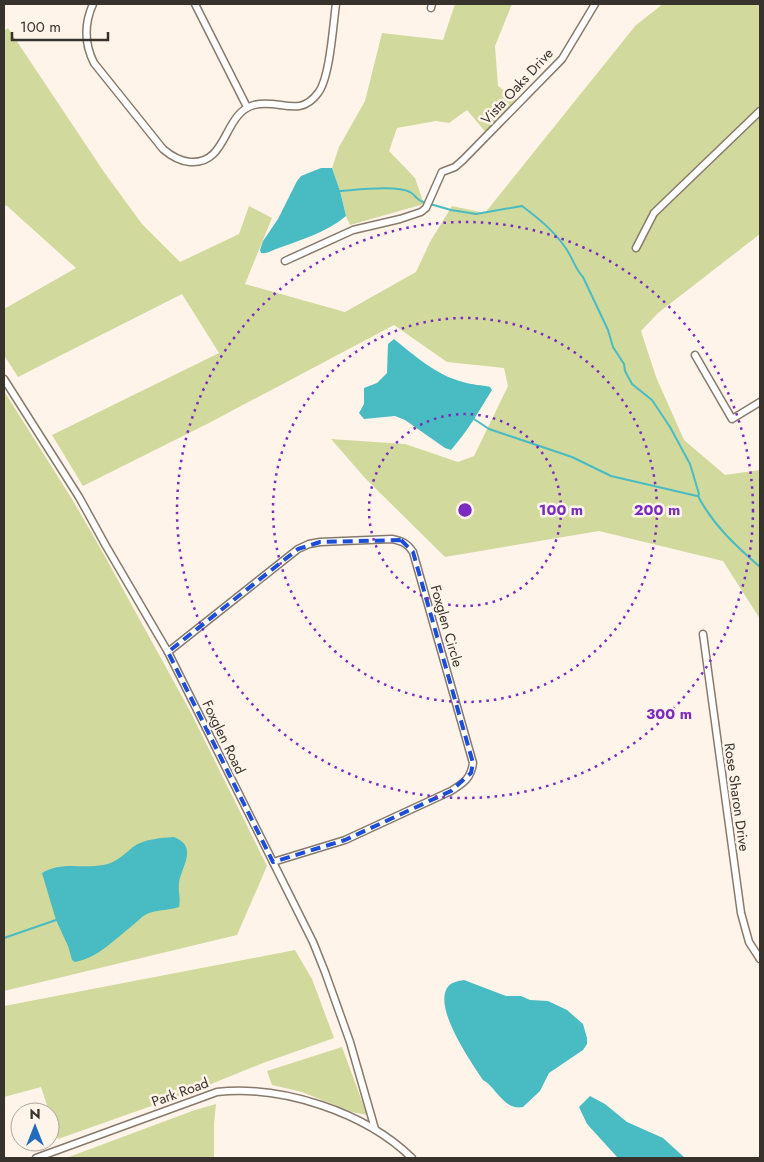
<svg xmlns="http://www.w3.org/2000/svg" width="764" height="1162" font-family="Jost,sans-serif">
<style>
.green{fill:#d1d99c}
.water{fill:#49bbc3}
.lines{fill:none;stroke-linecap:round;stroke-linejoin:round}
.stream{stroke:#49bbc3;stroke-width:2}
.minor-casing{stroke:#887a6b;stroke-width:9}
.minor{stroke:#fff;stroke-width:6}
.marked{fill:none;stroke:#1d4ed8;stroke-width:4;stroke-dasharray:10 6;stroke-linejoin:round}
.ring{fill:none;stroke:#7b2cbf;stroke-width:2.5;stroke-dasharray:2.5 5}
.labels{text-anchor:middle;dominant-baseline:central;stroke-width:5;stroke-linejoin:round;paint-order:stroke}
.street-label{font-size:14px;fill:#38322c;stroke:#fef4ea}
.centre{fill:#7b2cbf;stroke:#fef4ea;stroke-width:2.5}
.ring-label{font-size:15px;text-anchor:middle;font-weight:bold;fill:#7b2cbf;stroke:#fef4ea;stroke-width:5;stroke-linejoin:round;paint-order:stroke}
</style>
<rect width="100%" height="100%" fill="#fef4ea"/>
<!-- green -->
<g class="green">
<polygon points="455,4 512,4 495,46 498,86 520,102 488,135 467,110 449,123 436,121 397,128 389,151 415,178 424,204 350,225 346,216 340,191 332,168 339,147 365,101 382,33 443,40"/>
<polygon points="663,4 760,4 760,234 658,313 641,331 656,377 684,440 725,475 760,470 760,619 723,561 599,531 445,557 365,478 331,439 405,444 458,462 474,456 508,386 504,368 447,362 394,325 209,423 83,486 52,435 219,353 182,294 18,377 4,355 4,309 76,268 7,206 4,205 4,31 8,28 104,172 142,224 180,262 239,234 249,206 272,218 245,284 345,312 416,272 430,242 452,206 485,213 636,25"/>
<polygon points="4,391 72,499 102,551 190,711 267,866 237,935 4,991"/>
<polygon points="295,950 312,979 334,1038 263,1063 194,1091 58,1139 41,1087 4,1097 4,1006"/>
<polygon points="342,1047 367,1115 352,1112 302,1092 272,1085 267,1071"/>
<polygon points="216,1104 214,1124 214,1158 66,1158 195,1110"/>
</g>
<!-- water -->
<g class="water">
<path d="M321 168H332L340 191 346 216C326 233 300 240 276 249 270 251 268 254 261 253L260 250 263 241 278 219 297 181 301 176Z"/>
<path d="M394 339C415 356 436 375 463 382 472 385 482 385 490 387L492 390C479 411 467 432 451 450L445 448 405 420 395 416 364 419 359 413 364 404V388L377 383 387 373 388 344Z"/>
<path d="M174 837C199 847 181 867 179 883 178 891 181 899 179 907 168 911 156 909 145 915 141 917 137 922 133 925 115 939 98 958 75 962L72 960 68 946 56 920 42 873C61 861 82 869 103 865 116 863 123 855 133 847 144 839 160 838 174 837Z"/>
<path d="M464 980 506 996H521L530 1000 548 1001 567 1010 583 1024 587 1038V1044L583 1050 549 1073 540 1091 523 1107C504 1111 496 1087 483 1080 471 1062 434 1009 447 988 451 982 458 981 464 980Z"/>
<polygon points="590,1096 605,1104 627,1122 663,1138 685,1158 618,1158 587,1124 579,1107"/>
</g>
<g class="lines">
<!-- stream -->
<g class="stream">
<path d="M340 191C356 190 397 185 410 192 417 196 415 200 426 203"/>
<path d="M430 204 451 210 476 214 522 206C538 218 553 230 565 247 572 256 575 269 583 277L608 330 613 347 624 364 625 371 632 384 652 400 670 427 690 464 699 494 698 496C713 525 736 546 760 567"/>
<polyline points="474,419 489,429 572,457 611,476 697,496"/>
<polyline points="4,938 56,920"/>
</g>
<!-- minor casing -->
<g class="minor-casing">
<g id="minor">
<path d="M93 4C84 24 84 43 94 63L163 149C171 156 179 161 190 162 228 165 223 113 254 105 279 98 299 119 318 93 330 78 333 25 336 4"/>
<polyline points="195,4 247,107"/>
<polyline points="431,8 432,4"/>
<polyline points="636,248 654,213 760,111"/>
<polyline points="285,261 353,230 400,219 421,212 426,208 442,172 455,167 463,160 562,59 595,4"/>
<polyline points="695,355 732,419 760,402"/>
<polyline points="4,379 79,497 106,546 168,652 313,942 325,972 350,1042 375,1129"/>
<polyline points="703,634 741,913 749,942 760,959"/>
<path d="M168 652 298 549 309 544 320 542 392 539C402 541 407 543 413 552L473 763C471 778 464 783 451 791L345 840 273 862"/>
<path d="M36 1158 217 1092C282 1085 365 1112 412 1158"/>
</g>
</g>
<!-- minor -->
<use href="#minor" class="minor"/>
</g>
<!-- marked area -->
<path class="marked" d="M401 540 413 552 473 763 471 773 451 791 345 840 273 862 168 652 298 549 320 542Z"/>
<!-- distance rings -->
<g class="ring">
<circle cx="465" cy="510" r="96"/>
<circle cx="465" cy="510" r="192"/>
<circle cx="465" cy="510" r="288"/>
</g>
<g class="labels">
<!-- street labels -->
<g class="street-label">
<text transform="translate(517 86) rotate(-47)">Vista Oaks Drive</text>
<text transform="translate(447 626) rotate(74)">Foxglen Circle</text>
<text transform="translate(224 737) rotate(64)">Foxglen Road</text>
<text transform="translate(737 797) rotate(82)">Rose Sharon Drive</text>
<text transform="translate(180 1092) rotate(-20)">Park Road</text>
</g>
</g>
<circle cx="465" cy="510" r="8" class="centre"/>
<g class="ring-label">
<text x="561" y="515">100 m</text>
<text x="657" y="515">200 m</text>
<text x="669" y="719">300 m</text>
</g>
<!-- border -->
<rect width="764" height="1162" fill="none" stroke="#38322c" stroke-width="10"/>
<!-- north arrow -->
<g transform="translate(35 1127)"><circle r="24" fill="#fef4ea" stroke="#afa69e"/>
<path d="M0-4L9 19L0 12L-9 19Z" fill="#236bbb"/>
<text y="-8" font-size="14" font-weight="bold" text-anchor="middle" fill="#38322c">N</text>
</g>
<!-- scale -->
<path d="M12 32v8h96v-8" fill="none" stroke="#38322c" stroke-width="2.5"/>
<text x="20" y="32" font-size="15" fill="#38322c" stroke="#fef4ea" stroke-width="4" paint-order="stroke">100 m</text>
</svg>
